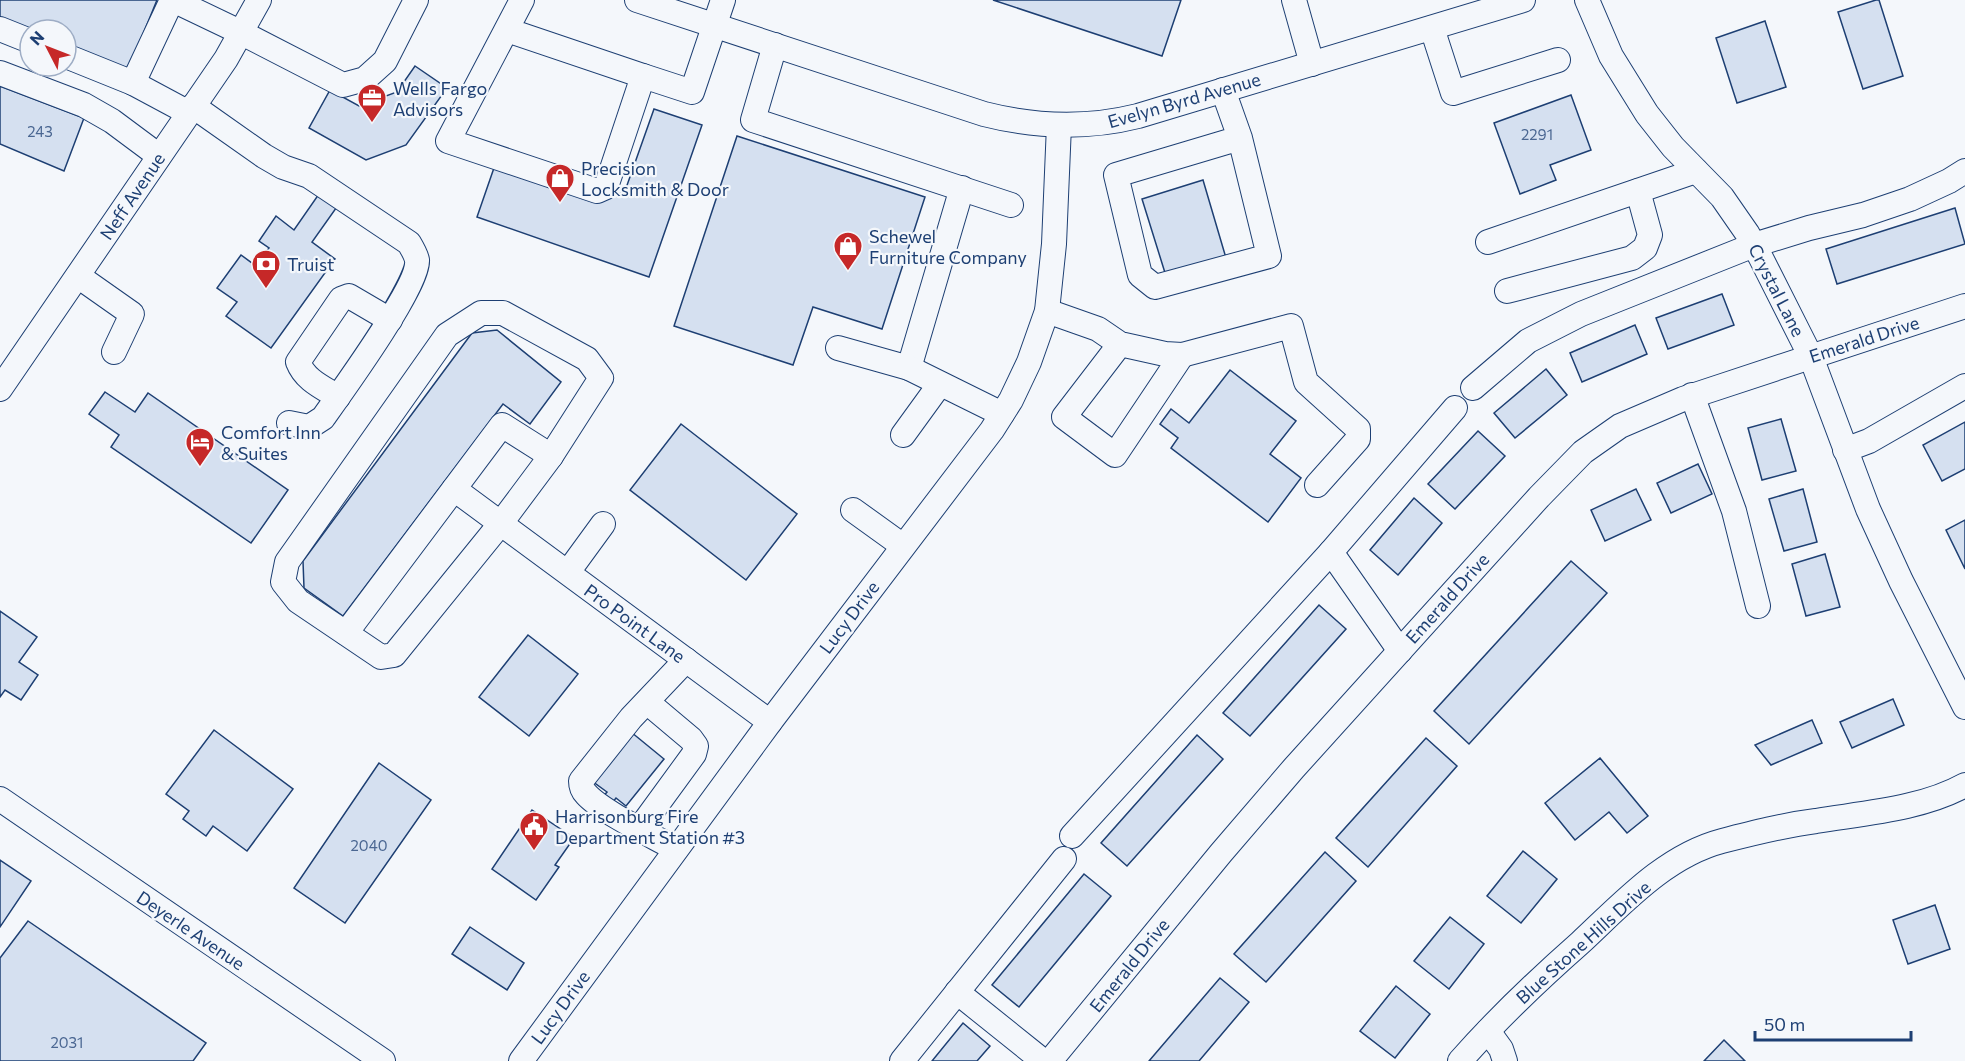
<svg xmlns="http://www.w3.org/2000/svg" width="1965" height="1061" font-family="Commissioner,sans-serif">
<style>
.building{fill:#d5e0f0;stroke:#1d3f73;stroke-width:1.5}
.lines{fill:none;stroke-linecap:round;stroke-linejoin:round}
.minor-casing{stroke:#1d3f73;stroke-width:26}
.minor{stroke:#f4f7fb;stroke-width:24}
.labels{text-anchor:middle;dominant-baseline:central;stroke-width:4.5;stroke-linejoin:round;paint-order:stroke}
.number-label{font-size:15px;fill:#4b6792}
.poi-label{font-size:18px;fill:#1d3f73;stroke:#f4f7fb;text-anchor:start}
.street-label{font-size:18px;fill:#1d3f73;stroke:#f4f7fb}
</style>
<rect width="100%" height="100%" fill="#f4f7fb"/>
<!-- building -->
<g class="building">
<polygon points="0,0 157,0 128,71 66,46 66,30 30,30 0,20"/>
<polygon points="993,0 1181,0 1162,56"/>
<polygon points="1876,0 1879,0 1903,76 1863,89 1838,12"/>
<polygon points="1765,21 1786,87 1737,103 1716,38"/>
<polygon points="415,66 447,88 406,145 366,160 309,128 330,90 359,106 397,92"/>
<polygon points="0,86 84,118 64,171 0,144"/>
<polygon points="1571,95 1591,150 1550,165 1556,180 1520,194 1494,123"/>
<polygon points="654,109 702,125 649,277 477,217 495,165 601,201 625,191"/>
<polygon points="737,136 925,197 882,329 813,307 793,365 674,326"/>
<polygon points="1203,180 1226,258 1166,276 1142,199"/>
<polygon points="321,191 339,204 312,242 335,259 271,348 226,316 237,302 217,288 241,255 256,266 269,248 259,241 276,216 294,230"/>
<polygon points="1955,208 1965,244 1837,284 1826,249"/>
<polygon points="1722,294 1734,325 1668,349 1656,318"/>
<polygon points="1635,325 1647,354 1582,382 1570,353"/>
<polygon points="497,330 561,382 530,424 503,404 343,616 304,588 303,561 472,333"/>
<polygon points="1546,369 1567,395 1515,438 1494,413"/>
<polygon points="1230,370 1296,421 1270,454 1301,478 1268,522 1171,448 1178,438 1160,424 1171,409 1189,423"/>
<polygon points="105,392 135,412 148,393 288,490 251,543 111,447 119,435 89,414"/>
<polygon points="1781,419 1796,471 1762,480 1748,428"/>
<polygon points="1965,422 1965,469 1942,481 1923,445"/>
<polygon points="681,424 797,514 746,580 630,490"/>
<polygon points="1478,431 1505,456 1455,509 1428,484"/>
<polygon points="1698,464 1712,494 1671,513 1657,483"/>
<polygon points="1636,489 1651,520 1605,541 1591,510"/>
<polygon points="1803,489 1817,542 1784,551 1769,499"/>
<polygon points="1414,498 1442,523 1398,575 1370,550"/>
<polygon points="1965,520 1965,569 1946,530"/>
<polygon points="1825,554 1840,607 1806,616 1792,564"/>
<polygon points="1571,561 1607,593 1469,744 1434,711"/>
<polygon points="1319,605 1346,629 1250,736 1223,713"/>
<polygon points="0,611 37,637 19,662 38,675 21,700 5,690 0,697"/>
<polygon points="528,635 578,674 529,736 479,697"/>
<polygon points="1893,699 1904,725 1852,748 1840,722"/>
<polygon points="1812,720 1822,743 1771,765 1755,745"/>
<polygon points="214,730 293,789 247,851 213,826 206,836 183,819 189,811 166,794"/>
<polygon points="631,732 664,759 626,806 616,798 609,807 600,800 607,792 592,781"/>
<polygon points="1197,735 1223,759 1127,866 1101,843"/>
<polygon points="1426,738 1457,766 1368,867 1336,838"/>
<polygon points="1600,758 1648,816 1627,833 1609,812 1575,840 1545,803"/>
<polygon points="379,763 431,800 345,923 294,888"/>
<polygon points="532,810 574,838 555,865 559,867 536,900 492,869"/>
<polygon points="1523,851 1557,879 1521,923 1487,896"/>
<polygon points="1325,852 1356,881 1266,982 1234,954"/>
<polygon points="0,860 31,881 0,927"/>
<polygon points="1084,874 1111,896 1019,1007 992,985"/>
<polygon points="1935,905 1950,949 1908,964 1893,920"/>
<polygon points="1450,917 1484,944 1449,989 1414,961"/>
<polygon points="28,921 206,1043 193,1061 0,1061 0,958"/>
<polygon points="470,927 524,963 507,990 452,954"/>
<polygon points="1220,978 1249,1002 1199,1061 1149,1061"/>
<polygon points="1396,986 1430,1014 1395,1058 1360,1031"/>
<polygon points="963,1023 990,1046 977,1061 932,1061"/>
<polygon points="1724,1040 1745,1061 1704,1061"/>
</g>
<g class="lines">
<!-- minor casing -->
<g class="minor-casing">
<g id="minor">
<polyline points="173,0 242,33 343,85 365,79 385,61 416,0"/>
<path d="M637 0 984 114C1035 127 1086 129 1138 116L1523 0"/>
<polyline points="1294,0 1312,64"/>
<polyline points="1587,0 1611,56 1647,114 1673,147 1722,197 1747,233 1760,256 1811,357 1868,509 1901,581 1965,707"/>
<polyline points="1432,28 1453,93 1558,60"/>
<polyline points="0,29 30,41"/>
<polyline points="507,30 643,76 606,187 597,191 448,141 522,0"/>
<polyline points="775,45 753,120 1011,205"/>
<polyline points="66,56 133,83 172,0"/>
<polyline points="0,73 84,105 112,121 159,156"/>
<polyline points="643,76 692,92 723,0"/>
<polyline points="133,83 189,113"/>
<polyline points="1223,90 1240,138 1269,256 1155,287 1140,275 1116,175 1240,138"/>
<path d="M193 106 264 156 283 167 309 176 409 243C412 248 416 255 417 260 420 284 340 394 323 418L309 427 289 423"/>
<polyline points="1488,242 1696,171"/>
<polyline points="78,276 132,314 114,352"/>
<polyline points="1507,291 1632,258 1645,248 1650,235 1638,191"/>
<polyline points="1047,311 1098,329 1120,344 1064,417 1115,455 1182,355 1165,354 1120,344"/>
<polygon points="481,313 503,313 587,359 601,378 551,456 501,523 394,655 381,657 298,601 283,582 287,562 447,335"/>
<polyline points="838,348 909,368 962,188"/>
<polyline points="1182,355 1291,326 1306,382 1358,429 1358,439 1317,485"/>
<polyline points="909,368 1002,414"/>
<polyline points="1473,388 1528,341 1581,314 1754,245 1809,228 1863,215 1910,199 1949,181 1965,171"/>
<polyline points="0,389 226,59 259,0"/>
<polyline points="1692,395 1734,511 1758,606"/>
<path d="M338 397C322 387 305 380 298 362L341 299 349 296 390 320"/>
<polyline points="903,435 940,384"/>
<polyline points="1845,450 1869,441 1965,386"/>
<polyline points="454,489 770,722"/>
<polyline points="853,510 903,546"/>
<polyline points="1331,552 1400,651"/>
<polyline points="568,572 603,524"/>
<polyline points="346,633 502,425 551,456"/>
<polyline points="0,799 383,1061"/>
<polyline points="640,828 694,754 696,746 691,739 647,702"/>
<polyline points="1072,836 1331,552 1455,408"/>
<path d="M676 849C653 836 602 812 586 794 582 790 581 786 581 781L631 718 686 660"/>
<polyline points="957,992 1043,1061"/>
<polyline points="1488,1031 1501,1049 1505,1061"/>
<polyline points="521,1061 770,722 992,430 1011,400 1029,362 1047,311 1054,244 1059,125"/>
<polyline points="902,1061 1064,859"/>
<polyline points="1050,1061 1221,853 1294,768 1539,497 1583,452 1620,426 1683,399 1965,306"/>
<path d="M1460 1061C1497 1019 1538 980 1580 943 1622 904 1665 856 1722 841 1753 833 1784 825 1816 821 1864 813 1922 809 1965 785"/>
</g>
</g>
<!-- minor -->
<use href="#minor" class="minor"/>
</g>
<!-- icons -->
<defs>
<g id="office-pin" transform="scale(1.5)"><path d="M0 17L-7.5 6A9.5 9.5 0 1 1 7.5 6Z" fill="#c62828" stroke="#f4f7fb"/><path d="M-6-3h4V-5.5h4V-3h4V5H-6ZM-1-4.5V-3h2v-1.5ZM-6 0V1H6V0Z" fill="#fff"/></g>
<g id="shop-pin" transform="scale(1.5)"><path d="M0 17L-7.5 6A9.5 9.5 0 1 1 7.5 6Z" fill="#c62828" stroke="#f4f7fb"/><path d="M-5-2.5h2.3a2.7 3.5 0 0 1 5.4 0H5L5.5 6h-11ZM-1.5-2.5h3a1.5 2.3 0 0 0-3 0Z" fill="#fff"/></g>
<g id="bank-pin" transform="scale(1.5)"><path d="M0 17L-7.5 6A9.5 9.5 0 1 1 7.5 6Z" fill="#c62828" stroke="#f4f7fb"/><path d="M-6-4H6V4H-6ZM0-2.3a2.3 2.3 0 1 0 0 4.6a2.3 2.3 0 1 0 0-4.6Z" fill="#fff"/></g>
<g id="hotel-pin" transform="scale(1.5)"><path d="M0 17L-7.5 6A9.5 9.5 0 1 1 7.5 6Z" fill="#c62828" stroke="#f4f7fb"/><path d="M-6-4.5h1.5V1H6V5H4.5V3h-9V5H-6ZM-4 0a1.8 1.8 0 1 1 3.6 0ZM.5 0V-2.5h3Q6-2.5 6 0Z" fill="#fff"/></g>
<g id="civic-pin" transform="scale(1.5)"><path d="M0 17L-7.5 6A9.5 9.5 0 1 1 7.5 6Z" fill="#c62828" stroke="#f4f7fb"/><path d="M-.6-6.5H3V-4.5H.6V-3L4-1V1h2V6H-6V1h2V-1L-.6-3ZM-1.2 2.5V6h2.4V2.5Z" fill="#fff"/></g>
</defs>
<g fill-rule="evenodd">
<use href="#office-pin" x="372" y="98"/>
<use href="#shop-pin" x="560" y="178"/>
<use href="#shop-pin" x="848" y="246"/>
<use href="#bank-pin" x="266" y="264"/>
<use href="#hotel-pin" x="200" y="442"/>
<use href="#civic-pin" x="534" y="826"/>
</g>
<g class="labels">
<!-- number labels -->
<g class="number-label">
<text x="40" y="131">243</text>
<text x="1537" y="134">2291</text>
<text x="369" y="845">2040</text>
<text x="67" y="1042">2031</text>
</g>
<!-- poi labels -->
<g class="poi-label">
<text x="393" y="88">Wells Fargo<tspan x="393" dy="21">Advisors</tspan></text>
<text x="581" y="168">Precision<tspan x="581" dy="21">Locksmith &amp; Door</tspan></text>
<text x="869" y="236">Schewel<tspan x="869" dy="21">Furniture Company</tspan></text>
<text x="287" y="264">Truist</text>
<text x="221" y="432">Comfort Inn<tspan x="221" dy="21">&amp; Suites</tspan></text>
<text x="555" y="816">Harrisonburg Fire<tspan x="555" dy="21">Department Station #3</tspan></text>
</g>
<!-- street labels -->
<g class="street-label">
<text transform="translate(1184 100) rotate(-16)">Evelyn Byrd Avenue</text>
<text transform="translate(132 196) rotate(-56)">Neff Avenue</text>
<text transform="translate(1777 290) rotate(63)">Crystal Lane</text>
<text transform="translate(1864 339) rotate(-18)">Emerald Drive</text>
<text transform="translate(1447 598) rotate(-48)">Emerald Drive</text>
<text transform="translate(849 617) rotate(-53)">Lucy Drive</text>
<text transform="translate(635 623) rotate(36)">Pro Point Lane</text>
<text transform="translate(191 930) rotate(34)">Deyerle Avenue</text>
<text transform="translate(1583 942) rotate(-42)">Blue Stone Hills Drive</text>
<text transform="translate(1129 965) rotate(-51)">Emerald Drive</text>
<text transform="translate(560 1007) rotate(-54)">Lucy Drive</text>
</g>
</g>
<!-- north arrow -->
<g transform="translate(48 48) rotate(312)"><circle r="28" fill="#f4f7fb" stroke="#9eadc5" stroke-width="1.5"/>
<path d="M0-4.5L10 22L0 15L-10 22Z" fill="#c62828"/>
<text y="-9" font-size="16" font-weight="bold" text-anchor="middle" fill="#1d3f73">N</text>
</g>
<!-- scale -->
<path d="M1755 1031v9h156v-9" fill="none" stroke="#1d3f73" stroke-width="3"/>
<text x="1764" y="1031" font-size="18" fill="#1d3f73" stroke="#f4f7fb" stroke-width="4.5" paint-order="stroke">50 m</text>
</svg>
